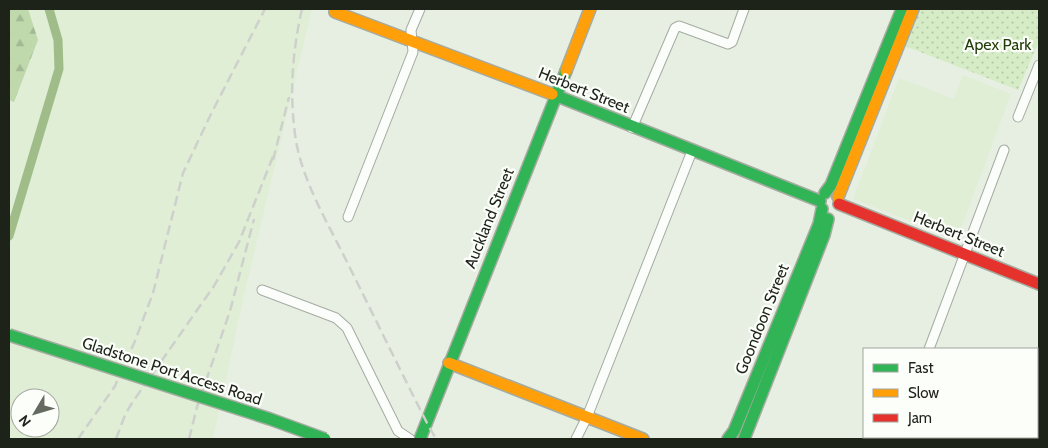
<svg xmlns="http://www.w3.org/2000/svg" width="1048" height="448" font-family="Cabin,sans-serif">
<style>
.built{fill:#e0eed6;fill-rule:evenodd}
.grass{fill:url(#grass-dots)}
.forest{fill:url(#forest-firs)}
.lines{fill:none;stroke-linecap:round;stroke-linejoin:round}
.canal{stroke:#a0bd89;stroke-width:9}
.street-casing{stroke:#a5aba1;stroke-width:11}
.fast-casing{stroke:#a5aba1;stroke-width:14}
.slow-casing{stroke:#a5aba1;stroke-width:14}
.jam-casing{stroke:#a5aba1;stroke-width:14}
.street{stroke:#fbfdfb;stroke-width:9}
.fast{stroke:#30b455;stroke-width:11}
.slow{stroke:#ff9f0a;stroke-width:11}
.jam{stroke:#e5322d;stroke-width:11}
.rail{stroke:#ced0cc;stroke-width:2.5;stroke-dasharray:10 5;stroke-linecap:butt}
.fast-bridge-casing{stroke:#a5aba1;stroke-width:14;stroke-linecap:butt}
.fast-bridge{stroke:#30b455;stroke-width:11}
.labels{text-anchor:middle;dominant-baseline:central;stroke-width:4.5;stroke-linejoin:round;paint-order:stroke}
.park-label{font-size:16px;fill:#233c0a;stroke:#fbfef9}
.street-label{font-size:16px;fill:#1e231a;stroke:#fbfef9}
</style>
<defs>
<pattern id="grass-dots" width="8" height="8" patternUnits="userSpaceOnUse" patternTransform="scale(1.25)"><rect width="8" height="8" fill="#d5ecc6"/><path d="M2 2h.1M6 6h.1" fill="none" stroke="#b6caaa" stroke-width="1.8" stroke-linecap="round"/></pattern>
<pattern id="forest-firs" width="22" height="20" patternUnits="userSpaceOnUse" patternTransform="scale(1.25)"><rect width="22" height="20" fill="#bfd8ac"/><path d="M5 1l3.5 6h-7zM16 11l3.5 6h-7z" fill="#a4b993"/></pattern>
</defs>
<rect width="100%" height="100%" fill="#e7efe2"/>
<!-- built -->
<g class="built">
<path d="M9 9H312L243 300 213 439H9ZM20 398H50V428H20Z"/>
<polygon points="963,75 1011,94 957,239 853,199 899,78 954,99"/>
</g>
<!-- grass -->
<polygon class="grass" points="919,9 1039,9 1039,41 1018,90 905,46"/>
<!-- forest -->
<polygon class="forest" points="9,9 28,9 38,40 14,102 9,100"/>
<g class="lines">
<!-- canal -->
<polyline class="canal" points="9,236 59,69 58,40 49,9"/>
<!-- street casing -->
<g class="street-casing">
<g id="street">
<polyline points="1018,117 1039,65"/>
<polyline points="632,128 675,28 679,26 728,44 732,42 744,9"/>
<polyline points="348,217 413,52 411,30 420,9"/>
<polyline points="262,290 336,318 347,328 398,431 410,439"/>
<polyline points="929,349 1004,150"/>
<polyline points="576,439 587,417 692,151"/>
<polyline points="895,439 896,437"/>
</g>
</g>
<!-- fast casing -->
<g class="fast-casing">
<g id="fast">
<polyline points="552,94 820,201"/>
<polyline points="825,193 831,185 902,9"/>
<polyline points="420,439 566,71"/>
<polyline points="728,439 734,431 819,224 822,209"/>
<polyline points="744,439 824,235 828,219"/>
</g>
</g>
<!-- slow casing -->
<g class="slow-casing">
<g id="slow">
<polyline points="335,12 552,94"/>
<polyline points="566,71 590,9"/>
<polyline points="838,197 913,9"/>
<polyline points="449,363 643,439"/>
</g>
</g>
<!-- jam casing -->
<g class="jam-casing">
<polyline id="jam" points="839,204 1039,284"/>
</g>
<!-- street -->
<use href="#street" class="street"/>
<!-- fast -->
<use href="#fast" class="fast"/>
<!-- slow -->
<use href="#slow" class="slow"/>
<!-- jam -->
<use href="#jam" class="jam"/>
<!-- rail -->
<g class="rail">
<path d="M302 9C292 53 289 96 296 141 303 181 326 220 344 256 372 312 399 368 427 423L436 439"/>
<polyline points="273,160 289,97"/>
<polyline points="78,439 115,386 135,341 153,293 183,173 211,114 265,9"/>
<polyline points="116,439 125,415 132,403 214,286 239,242 274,154"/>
<polyline points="189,439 197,407 230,311 254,219"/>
</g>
<!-- fast-bridge casing -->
<g class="fast-bridge-casing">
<polyline id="fast-bridge" points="9,335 270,419 325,439"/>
</g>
<!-- fast-bridge -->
<use href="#fast-bridge" class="fast-bridge"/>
</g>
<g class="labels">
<!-- park labels -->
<g class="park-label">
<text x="998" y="44">Apex Park</text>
</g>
<!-- street labels -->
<g class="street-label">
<text transform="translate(584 90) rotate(22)">Herbert Street</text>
<text transform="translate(489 218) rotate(-68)">Auckland Street</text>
<text transform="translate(959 234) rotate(22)">Herbert Street</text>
<text transform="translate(762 319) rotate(-68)">Goondoon Street</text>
<text transform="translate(172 371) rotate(18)">Gladstone Port Access Road</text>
</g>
</g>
<!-- border -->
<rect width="1048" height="448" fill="none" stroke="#1e231a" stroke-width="20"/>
<!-- legend -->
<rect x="863" y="348" width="175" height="90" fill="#fbfef9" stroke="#a3a6a0"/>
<rect x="873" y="364" width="25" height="8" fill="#30b455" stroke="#a3a6a0"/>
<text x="908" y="373" font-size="15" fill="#1e231a">Fast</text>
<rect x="873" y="389" width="25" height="8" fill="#ff9f0a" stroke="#a3a6a0"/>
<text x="908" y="398" font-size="15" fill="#1e231a">Slow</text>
<rect x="873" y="414" width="25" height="8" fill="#e5322d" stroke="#a3a6a0"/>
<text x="908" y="423" font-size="15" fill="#1e231a">Jam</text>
<!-- north arrow -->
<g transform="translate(35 413) rotate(232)"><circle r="24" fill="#fbfef9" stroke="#a3a6a0"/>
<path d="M0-4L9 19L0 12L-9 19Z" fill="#646a60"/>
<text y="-8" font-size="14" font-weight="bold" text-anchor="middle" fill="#1e231a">N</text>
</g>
</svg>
